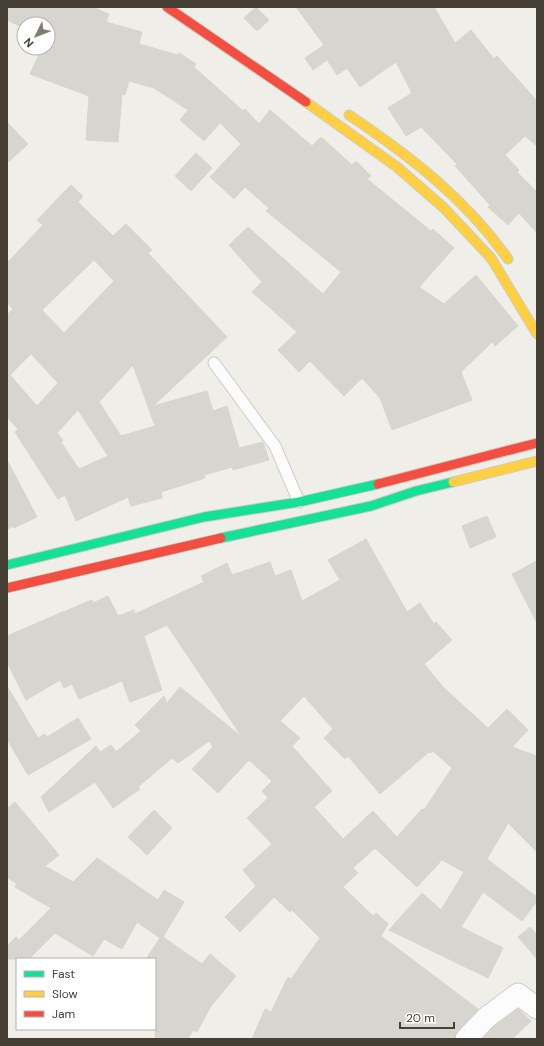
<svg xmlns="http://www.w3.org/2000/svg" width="544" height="1046" font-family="'DM Sans',sans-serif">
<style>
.building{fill:#d7d5cf;stroke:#d7d5ce;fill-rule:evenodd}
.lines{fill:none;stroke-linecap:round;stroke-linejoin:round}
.lane-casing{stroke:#cbcac4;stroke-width:13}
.street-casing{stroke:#cbcac4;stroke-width:23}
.fast-casing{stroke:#cecbbf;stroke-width:11}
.slow-casing{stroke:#cecbbf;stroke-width:11}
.jam-casing{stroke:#cecbbf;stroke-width:11}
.lane{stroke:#fdfcfc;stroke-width:11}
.street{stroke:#fdfcfc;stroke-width:21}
.fast{stroke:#16e098;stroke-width:9}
.slow{stroke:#ffcf43;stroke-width:9}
.jam{stroke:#f24e42;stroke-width:9}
</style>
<rect width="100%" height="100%" fill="#efeee8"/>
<!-- building -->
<g class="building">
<polygon points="7,7 92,7 109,14 106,22 142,32 139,44 178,55 179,53 196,64 194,67 243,111 245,109 259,124 270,110 312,146 321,137 352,165 356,161 371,176 367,179 431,231 433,229 454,248 419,287 444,304 476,275 518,326 495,346 492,342 461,372 472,400 392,430 380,398 362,378 344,396 310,361 299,372 278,350 297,332 252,292 262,282 229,245 248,227 323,294 341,272 266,211 269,208 245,187 234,199 210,177 241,144 220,123 204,141 180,120 188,110 154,88 129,81 125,95 122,94 118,142 86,140 89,96 30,74 42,48 48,48 48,24 24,24 24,28 7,20"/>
<polygon points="256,7 269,20 257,31 244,18"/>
<polygon points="296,7 434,7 455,43 471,30 494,59 497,56 537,101 537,146 525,136 505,155 519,170 517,172 537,192 537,233 519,213 508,225 488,207 490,205 455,166 457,164 421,127 406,136 388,108 412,93 396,62 360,87 347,68 337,75 327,60 313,70 305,58 324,45"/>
<polygon points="7,122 28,144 7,163"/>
<polygon points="196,153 212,168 191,191 175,176"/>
<path d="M71 185 83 196 78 202 113 236 126 224 152 250 148 253 227 337 153 406 207 391 213 411 227 406 239 448 263 442 269 460 233 470 232 467 204 475 205 478 161 492 162 498 131 506 128 497 76 521 65 495 58 499 15 432 18 429 7 417V315L13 309 7 303V263L43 225 37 220ZM94 260 114 281 64 333 42 310ZM31 354 58 383 37 406 10 375ZM133 365 155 426 121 436 99 402ZM78 410 108 456 79 469 61 442 63 440 57 433Z"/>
<polygon points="7,460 37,517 14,528 13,526 7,530"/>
<polygon points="487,516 496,537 470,548 462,526"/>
<path d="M366 539 407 612 420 603 434 624 436 622 452 640 424 664 444 688 488 728 507 709 528 730 512 747 537 756V852L508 823 487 859 537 897V901L522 921 483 892 461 927 503 948 488 978 389 930 422 893 441 910 464 872 442 860 417 887 375 848 353 868 358 873 343 887 373 916 376 913 388 924 381 936 478 1009 457 1031 454 1039H252L265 1009 271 1012 288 977 291 979 320 938 292 910 290 912 274 897 240 932 225 917 256 886 243 870 272 844 247 818 268 798 262 791 272 781 249 760 218 793 192 769 213 747 209 741 178 763 172 758 138 787 140 789 113 808 95 782 49 812 41 797 96 746 100 752 111 745 116 752 141 731 135 725 164 696 167 703 180 687 242 737 167 625 144 636 162 690 130 702 122 681 79 699 72 684 64 688 60 680 26 700 7 662V636L58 614 92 600 93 603 108 596 118 616 134 610 135 614 204 582 201 576 227 563 232 575 270 562 275 576 291 570 302 601 340 580 328 560ZM304 696 333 729 324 738 345 759 348 756 380 794 429 752 431 753 433 751 452 768 424 810 422 809 397 837 373 811 343 839 314 807 332 791 292 746 300 738 280 721Z"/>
<polygon points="537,561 537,623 512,574"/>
<polygon points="7,686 38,738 45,734 47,737 78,718 91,739 28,775 7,739"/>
<polygon points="15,802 59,855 45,866 73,882 97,858 158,900 164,890 184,902 163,937 202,964 210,954 236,976 211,1006 197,1032 193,1030 188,1039 155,1039 155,959 146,959 160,938 137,922 122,949 104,939 93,956 55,933 29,959 7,959 7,946 16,937 19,940 51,908 15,887 17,884 7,877 7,809"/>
<polygon points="154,810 172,828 147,855 128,837"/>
<polygon points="530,927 537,935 537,959 518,937"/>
<polygon points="518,1009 531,1021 512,1039 483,1039 494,1027"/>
</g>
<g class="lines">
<!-- lane casing -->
<g class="lane-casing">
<polyline id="lane" points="214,363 275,446 299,502"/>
</g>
<!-- street casing -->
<g class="street-casing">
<polyline id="street" points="466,1039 486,1018 518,994 537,1008"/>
</g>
<!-- fast casing -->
<g class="fast-casing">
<g id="fast">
<polyline points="221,538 371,506 416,491 453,482"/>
<polyline points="7,565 204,517 299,502 378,484"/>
</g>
</g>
<!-- slow casing -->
<g class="slow-casing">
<g id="slow">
<polyline points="306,102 397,167 444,208 491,258 537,334"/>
<path d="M349 115C410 156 466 199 508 259"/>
<polyline points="453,482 537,461"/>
</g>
</g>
<!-- jam casing -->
<g class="jam-casing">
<g id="jam">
<polyline points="167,7 306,102"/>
<polyline points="378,484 537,443"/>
<polyline points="7,588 221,538"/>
</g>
</g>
<!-- lane -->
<use href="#lane" class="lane"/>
<!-- street -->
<use href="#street" class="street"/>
<!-- fast -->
<use href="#fast" class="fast"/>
<!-- slow -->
<use href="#slow" class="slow"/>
<!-- jam -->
<use href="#jam" class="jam"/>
</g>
<!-- border -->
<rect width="544" height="1046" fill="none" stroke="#453f35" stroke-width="16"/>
<!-- legend -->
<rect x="16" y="958" width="140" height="72" fill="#ffffff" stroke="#b5b2ae"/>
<rect x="24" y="971" width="20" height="6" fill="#16e098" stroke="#b5b2ae"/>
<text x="52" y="978" font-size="12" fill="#453f35">Fast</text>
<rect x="24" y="991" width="20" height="6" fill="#ffcf43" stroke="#b5b2ae"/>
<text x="52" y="998" font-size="12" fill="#453f35">Slow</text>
<rect x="24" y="1011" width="20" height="6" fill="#f24e42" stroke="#b5b2ae"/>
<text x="52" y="1018" font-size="12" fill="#453f35">Jam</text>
<!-- north arrow -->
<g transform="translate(36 36) rotate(227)"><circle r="19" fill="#ffffff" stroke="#b5b2ae"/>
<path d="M0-3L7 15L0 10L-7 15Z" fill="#807c74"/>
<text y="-6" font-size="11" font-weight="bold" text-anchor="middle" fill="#453f35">N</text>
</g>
<!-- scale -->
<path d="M400 1022v6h54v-6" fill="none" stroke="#453f35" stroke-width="2"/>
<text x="406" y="1022" font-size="12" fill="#453f35" stroke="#ffffff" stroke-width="3" paint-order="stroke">20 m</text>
</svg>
